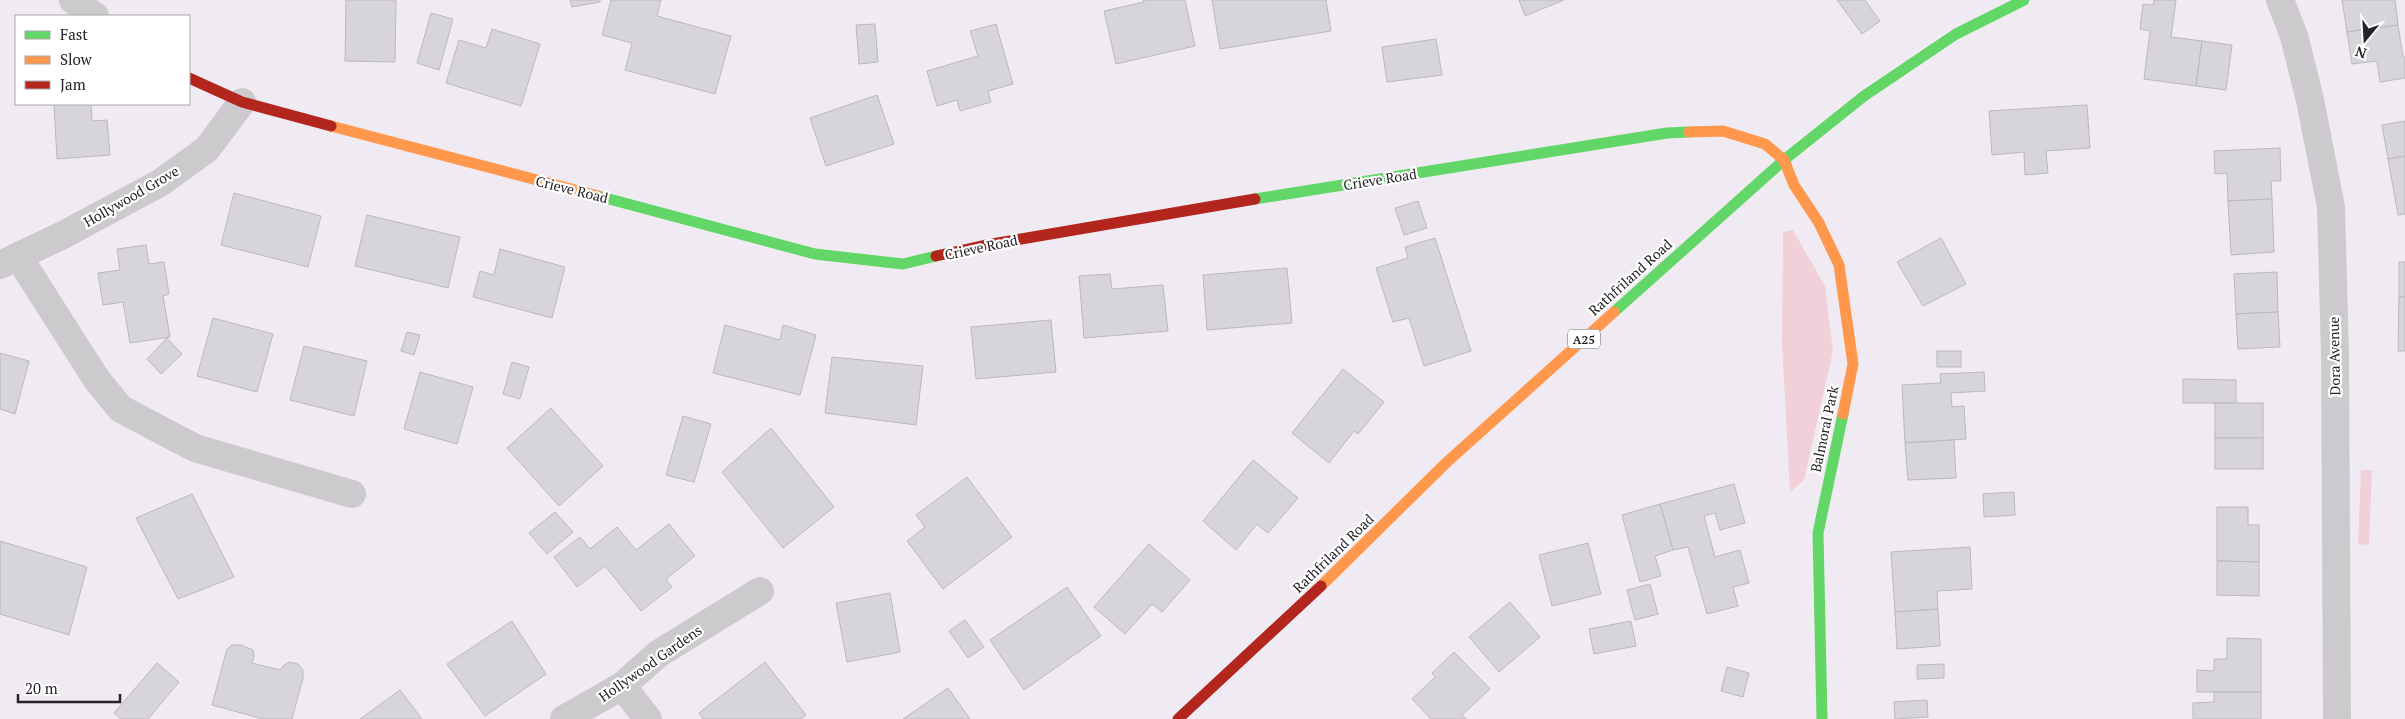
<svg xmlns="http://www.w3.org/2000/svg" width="2405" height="719" font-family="'PT Serif',serif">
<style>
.green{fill:#f1d0da}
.building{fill:#d7d4da;stroke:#bbb8be}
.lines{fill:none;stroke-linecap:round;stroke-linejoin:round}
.street{stroke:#cdcacd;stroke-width:28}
.fast{stroke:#63d668;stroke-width:11}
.slow{stroke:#ff974d;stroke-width:11}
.jam{stroke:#b3261e;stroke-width:11}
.labels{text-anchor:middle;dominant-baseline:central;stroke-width:4.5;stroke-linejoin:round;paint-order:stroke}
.shield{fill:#fff;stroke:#676468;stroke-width:1}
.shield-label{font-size:12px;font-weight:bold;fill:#262227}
.street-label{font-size:14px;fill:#262227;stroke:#fff}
</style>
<rect width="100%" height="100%" fill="#f0ebf2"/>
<!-- green -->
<g class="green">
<polygon points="1793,230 1825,286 1833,351 1804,480 1790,492 1782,344 1783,232"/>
<polygon points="2361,470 2372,470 2369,545 2358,544"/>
</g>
<!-- building -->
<g class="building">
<polygon points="346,0 396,0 395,62 345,61"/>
<polygon points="570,0 600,0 600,2 572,7"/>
<polygon points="611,0 661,0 657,16 731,36 715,94 625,70 632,43 602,35"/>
<polygon points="1143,0 1185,0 1195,46 1116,64 1104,11 1144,2"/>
<polygon points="1212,0 1326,0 1331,31 1220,49"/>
<polygon points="1519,0 1564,0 1525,16"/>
<polygon points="1837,0 1865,0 1880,21 1862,34"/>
<polygon points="2154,0 2176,0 2171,37 2202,41 2196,86 2144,79 2150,31 2140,29 2143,4 2153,5"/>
<polygon points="2342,0 2395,0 2398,25 2347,32"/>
<polygon points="431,13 453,19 439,70 417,63"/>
<polygon points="875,24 878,62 859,64 856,25"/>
<polygon points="996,24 1013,84 988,91 991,102 960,111 957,100 937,106 927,71 978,56 970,31"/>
<polygon points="2398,25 2403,57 2405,57 2405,78 2380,82 2377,61 2352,64 2347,32"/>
<polygon points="492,29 540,44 521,106 446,83 459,40 486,48"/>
<polygon points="1436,39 1442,75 1387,82 1382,47"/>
<polygon points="2202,41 2232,45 2226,90 2196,86"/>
<polygon points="877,95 894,144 826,166 810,118"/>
<polygon points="54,104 91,104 92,121 107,120 110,155 57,159"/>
<polygon points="2087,105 2090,148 2046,151 2048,173 2025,175 2024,152 1992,155 1989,111"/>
<polygon points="2405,121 2405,156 2388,159 2382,125"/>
<polygon points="2280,148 2281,181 2271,181 2272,199 2228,201 2227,173 2215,174 2214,151"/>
<polygon points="2405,156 2405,214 2398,215 2388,159"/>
<polygon points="234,193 321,216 308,267 221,245"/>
<polygon points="2272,199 2274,252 2231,255 2228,201"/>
<polygon points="1418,201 1427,228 1404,235 1395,208"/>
<polygon points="367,215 460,237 448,288 355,266"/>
<polygon points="1435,238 1471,351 1424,366 1409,318 1393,322 1376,268 1408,258 1405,247"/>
<polygon points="1941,238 1966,284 1923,306 1897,262"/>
<polygon points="146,245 149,264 164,262 169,294 163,296 170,337 130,343 123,302 103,305 98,273 120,270 117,249"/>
<polygon points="500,249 565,267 552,318 473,297 480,271 494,275"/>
<rect x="2399" y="262" width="6" height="35"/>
<polygon points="1287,268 1292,323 1207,330 1203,275"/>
<polygon points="2277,272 2278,312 2236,314 2234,274"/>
<polygon points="1110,274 1112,289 1163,285 1168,331 1084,338 1079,276"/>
<polygon points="2399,297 2405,297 2405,351 2398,351"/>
<polygon points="2278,312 2280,347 2238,349 2236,314"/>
<polygon points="213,318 273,334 257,392 197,376"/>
<polygon points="1051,320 1056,372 976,379 971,327"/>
<polygon points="725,325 780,340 783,325 816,335 800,395 713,373"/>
<polygon points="407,332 420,335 414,355 401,351"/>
<polygon points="167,338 182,354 161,374 147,359"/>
<polygon points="304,346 367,361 354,416 290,400"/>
<rect x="1937" y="351" width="24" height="16"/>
<polygon points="0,353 29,361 15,414 0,409"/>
<polygon points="832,357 923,366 916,425 825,413"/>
<polygon points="512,362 529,367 520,399 503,394"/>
<polygon points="1343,369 1384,402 1358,434 1354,431 1329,463 1292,433"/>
<polygon points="420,372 473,387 457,444 404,429"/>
<polygon points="1984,372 1985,391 1951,393 1952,407 1964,406 1966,439 1905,443 1902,385 1941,383 1940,374"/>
<polygon points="2183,379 2236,380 2236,403 2183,403"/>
<rect x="2215" y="403" width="48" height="35"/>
<polygon points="551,408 603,466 559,506 507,448"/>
<polygon points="683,416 711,424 694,482 666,475"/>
<polygon points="771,428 834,507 783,548 722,472"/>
<rect x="2215" y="438" width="48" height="31"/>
<polygon points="1954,440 1956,478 1908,480 1905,443"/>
<polygon points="1253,460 1298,498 1268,533 1257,524 1236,550 1203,521"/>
<polygon points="967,477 1012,537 943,589 907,541 925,527 916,515"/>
<polygon points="1734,484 1745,523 1720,530 1715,513 1704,516 1715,557 1740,550 1749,583 1733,587 1738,606 1707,614 1688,547 1673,550 1660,504"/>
<polygon points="2014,492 2015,515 1984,517 1983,494"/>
<polygon points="192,494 234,577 178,599 136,518"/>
<polygon points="1660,504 1673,550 1655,556 1661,576 1640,582 1622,515"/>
<polygon points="2217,507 2248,507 2248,525 2259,525 2259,562 2217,561"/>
<polygon points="555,512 573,532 547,554 529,533"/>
<polygon points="669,524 695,556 666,579 672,587 641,611 605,566 577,587 554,557 580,537 590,549 617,527 636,550"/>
<polygon points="0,541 87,567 69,635 0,614"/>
<polygon points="1588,543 1601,594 1552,606 1539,555"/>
<polygon points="1149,544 1190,580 1162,612 1152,604 1125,634 1094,607"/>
<polygon points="1970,547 1972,589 1937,591 1938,609 1895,612 1891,552"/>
<polygon points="2217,561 2259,562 2259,596 2217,595"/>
<polygon points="1650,584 1658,614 1635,620 1627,590"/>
<polygon points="1067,587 1101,636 1024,690 990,640"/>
<polygon points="890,593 900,652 847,662 836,603"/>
<polygon points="1510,602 1540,637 1499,672 1469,637"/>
<polygon points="1938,609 1940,646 1897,649 1895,612"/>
<polygon points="965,620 984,647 968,658 949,631"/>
<polygon points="512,621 546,674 485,716 447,664"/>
<polygon points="1631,621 1636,646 1594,654 1589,629"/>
<polygon points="2227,638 2261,639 2261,692 2197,692 2197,670 2214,671 2214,659 2227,659"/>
<polygon points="232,645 241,645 253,650 254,656 252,663 280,670 284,665 290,662 298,664 303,670 303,678 292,719 263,719 212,705 227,649"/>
<polygon points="1454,652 1490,689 1462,715 1466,719 1431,719 1412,699 1435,677 1432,673"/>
<polygon points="765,662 806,715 800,719 703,719 699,713"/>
<polygon points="157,663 179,682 148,719 121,719 114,713"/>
<polygon points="1944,664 1944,678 1917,679 1917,665"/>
<polygon points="1727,667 1749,673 1743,697 1721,691"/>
<polygon points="948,688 970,719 903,719"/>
<polygon points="400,690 422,719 360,719"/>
<polygon points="2214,692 2261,692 2261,719 2193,719 2193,703 2214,702"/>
<polygon points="1927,700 1928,717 1895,719 1894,702"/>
</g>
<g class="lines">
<!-- street -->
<g class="street">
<polyline points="73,0 95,16"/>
<polyline points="2280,0 2294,36 2310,100 2331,207 2335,355 2337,719"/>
<polyline points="18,256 97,380 121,409 195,448 352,494"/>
<polyline points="0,265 63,235 160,183 207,149 242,102"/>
<polyline points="622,686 648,719"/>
<polyline points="564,719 622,686 658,654 760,591"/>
</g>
<!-- fast -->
<g class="fast">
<polyline points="598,196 815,254 903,264 936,256"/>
<polyline points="1255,199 1667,133 1689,132"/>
<polyline points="1614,312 1784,160 1864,96 1956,34 2024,0"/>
<polyline points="1822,719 1818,533 1843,414"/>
</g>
<!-- slow -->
<g class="slow">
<polyline points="331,126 598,196"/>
<polyline points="1689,132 1723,131 1765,144 1784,160 1794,185 1819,223 1839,265 1853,364 1843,414"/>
<polyline points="1321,586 1447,462 1614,312"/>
</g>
<!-- jam -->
<g class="jam">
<polyline points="189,78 242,102 331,126"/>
<polyline points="936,256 986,245 1255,199"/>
<polyline points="1178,719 1321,586"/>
</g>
</g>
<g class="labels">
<!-- shield labels -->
<rect class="shield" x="1568" y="329.5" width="32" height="19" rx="4"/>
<g class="shield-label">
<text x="1584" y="339">A25</text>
</g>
<!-- street labels -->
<g class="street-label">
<text transform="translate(1380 179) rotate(-9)">Crieve Road</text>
<text transform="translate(572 189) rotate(14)">Crieve Road</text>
<text transform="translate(131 196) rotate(-30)">Hollywood Grove</text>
<text transform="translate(981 247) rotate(-12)">Crieve Road</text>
<text transform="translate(1630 277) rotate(-42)">Rathfriland Road</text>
<text transform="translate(2334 356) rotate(-91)">Dora Avenue</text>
<text transform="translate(1824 429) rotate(-78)">Balmoral Park</text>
<text transform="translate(1333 553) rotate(-44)">Rathfriland Road</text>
<text transform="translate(650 663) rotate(-35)">Hollywood Gardens</text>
</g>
</g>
<!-- legend -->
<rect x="15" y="15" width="175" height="90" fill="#ffffff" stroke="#a8a7a9"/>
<rect x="25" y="31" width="25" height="8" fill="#63d668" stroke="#a8a7a9"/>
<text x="60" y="40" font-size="15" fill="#262227">Fast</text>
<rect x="25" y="56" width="25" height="8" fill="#ff974d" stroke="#a8a7a9"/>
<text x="60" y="65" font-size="15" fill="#262227">Slow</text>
<rect x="25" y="81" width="25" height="8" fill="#b3261e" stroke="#a8a7a9"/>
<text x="60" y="90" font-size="15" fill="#262227">Jam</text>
<!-- north arrow -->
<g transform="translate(2365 40) rotate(198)" stroke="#ffffff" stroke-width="4" paint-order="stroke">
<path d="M0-4L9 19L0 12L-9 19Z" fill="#262227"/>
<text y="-8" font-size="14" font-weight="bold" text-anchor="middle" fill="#262227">N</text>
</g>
<!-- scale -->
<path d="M18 694v8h102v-8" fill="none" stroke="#262227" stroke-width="2.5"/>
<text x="25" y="694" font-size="15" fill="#262227" stroke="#ffffff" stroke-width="4" paint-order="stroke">20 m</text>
</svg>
